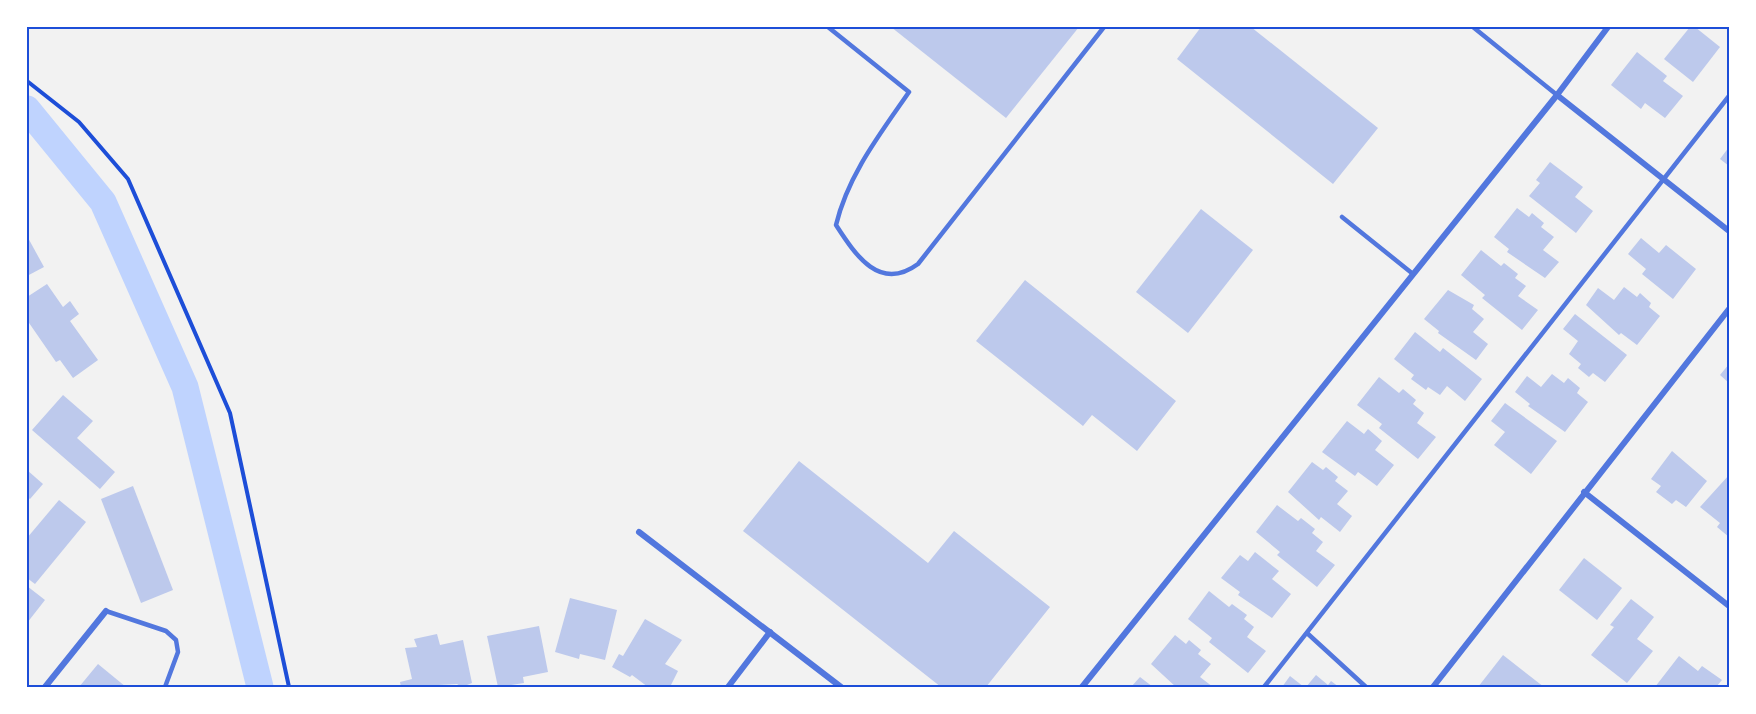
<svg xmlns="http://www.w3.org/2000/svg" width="1756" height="714" font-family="Helvetica,sans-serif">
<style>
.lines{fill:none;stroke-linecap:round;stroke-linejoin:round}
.canal{stroke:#bfd3fe;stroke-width:27}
.building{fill:#bdc9ec}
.path{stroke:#1d4ed8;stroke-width:4}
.service{stroke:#5277de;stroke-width:4.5}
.minor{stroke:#5277de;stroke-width:6}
.neatline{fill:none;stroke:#1d4ed8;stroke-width:2}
</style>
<rect width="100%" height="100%" fill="#f2f2f2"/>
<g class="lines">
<!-- canal -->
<polyline class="canal" points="27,109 103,202 185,387 260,687"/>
</g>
<!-- building -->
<g class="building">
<polygon points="891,27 1079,27 1006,118"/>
<polygon points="1201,27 1251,27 1378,128 1333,184 1177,59"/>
<polygon points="1690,27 1695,27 1720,47 1693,82 1664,59"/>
<polygon points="1637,52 1667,76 1663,81 1683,96 1665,118 1645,103 1641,109 1611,85"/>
<polygon points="1729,147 1729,166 1720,159"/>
<polygon points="1550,162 1583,187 1575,197 1593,211 1576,233 1529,196 1540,183 1536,180"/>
<polygon points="1517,208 1529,217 1532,213 1544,223 1541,227 1554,237 1543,250 1559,262 1545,278 1507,252 1509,249 1494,237"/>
<polygon points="1201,209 1253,250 1188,333 1136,292"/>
<polygon points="27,236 44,267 27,276"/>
<polygon points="1641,238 1659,253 1666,245 1696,269 1673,299 1642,274 1646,269 1628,254"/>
<polygon points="1481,250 1501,266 1504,263 1518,274 1515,278 1526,286 1518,296 1538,310 1522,330 1482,298 1485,295 1461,275"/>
<polygon points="1025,280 1176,401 1137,451 1092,415 1083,426 976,341"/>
<polygon points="47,284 63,307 70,301 79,314 70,321 98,360 73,378 60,360 56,362 27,320 27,297"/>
<polygon points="1624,287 1637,297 1640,293 1651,303 1649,307 1660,316 1637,345 1621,333 1619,335 1586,305 1598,288 1614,300"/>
<polygon points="1448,290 1474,305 1472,309 1484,319 1473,332 1488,344 1476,360 1438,333 1439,331 1424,319"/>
<polygon points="1575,314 1627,355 1605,382 1593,373 1589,377 1578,368 1581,364 1569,354 1578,341 1563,329"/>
<polygon points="1415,332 1440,352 1443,348 1482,379 1465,401 1447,386 1440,395 1428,387 1426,390 1411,379 1414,375 1394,359"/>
<polygon points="1729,364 1729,383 1720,375"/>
<polygon points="1552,374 1564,383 1568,378 1580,388 1577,393 1588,402 1565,432 1528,406 1530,404 1515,392 1527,376 1541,387"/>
<polygon points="1379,377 1399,393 1403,389 1416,400 1413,404 1424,413 1417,423 1436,437 1418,459 1379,428 1382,424 1357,405"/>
<polygon points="63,395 93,421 77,438 115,472 100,489 32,430"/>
<polygon points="1505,403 1557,441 1531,474 1494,445 1505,432 1491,421"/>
<polygon points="1347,421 1364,434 1368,429 1382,441 1375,450 1394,465 1377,486 1358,472 1355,476 1322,452"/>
<polygon points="1672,451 1707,481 1686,507 1676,500 1672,504 1656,492 1661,486 1651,479"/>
<polygon points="799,461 928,563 954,531 1050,607 986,687 941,687 743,531"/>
<polygon points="1312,462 1323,470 1326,467 1338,477 1335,481 1348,491 1337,504 1352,516 1340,532 1321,517 1319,520 1288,492"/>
<polygon points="27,470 43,484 30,499 27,497"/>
<polygon points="1729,475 1729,537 1717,527 1720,523 1700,507"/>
<polygon points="133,486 173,590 141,603 101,499"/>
<polygon points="59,500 86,522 35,584 27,578 27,538"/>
<polygon points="1277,505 1298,521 1301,518 1315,529 1312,533 1323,542 1316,551 1335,565 1317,587 1277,555 1280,552 1256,532"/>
<polygon points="1255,552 1279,571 1272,579 1291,594 1272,618 1238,595 1240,592 1221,578 1240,555 1248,561"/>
<polygon points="1584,558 1622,588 1597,620 1559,590"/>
<polygon points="27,586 45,600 27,623"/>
<polygon points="1209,591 1229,607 1232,604 1247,615 1244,619 1254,627 1247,637 1266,651 1248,673 1209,642 1212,638 1188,619"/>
<polygon points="570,598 617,610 605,660 580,654 579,659 555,652"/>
<polygon points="1631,599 1654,617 1637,639 1653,651 1627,683 1591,655 1614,627 1610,625"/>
<polygon points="645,619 682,640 665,664 678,671 670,687 648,687 632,675 630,677 612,667 619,654 623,656"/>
<polygon points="539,626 548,672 523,677 524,683 498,687 487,636"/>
<polygon points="437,634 440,645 463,640 472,683 462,687 457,684 401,687 400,682 412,679 405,648 417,647 414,639"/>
<polygon points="1175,635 1186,644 1189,640 1201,650 1198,654 1211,664 1200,677 1213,687 1176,687 1151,664"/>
<polygon points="1503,655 1544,687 1478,687"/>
<polygon points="1679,656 1698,671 1702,666 1722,680 1716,687 1655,687"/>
<polygon points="98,664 126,687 79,687"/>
<polygon points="1316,675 1328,685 1331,681 1339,687 1306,687"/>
<polygon points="1290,676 1304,687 1282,687"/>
<polygon points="1140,677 1153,687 1131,687"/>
</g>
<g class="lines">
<!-- path -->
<polyline class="path" points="27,81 79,122 128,179 230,413 289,687"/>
<!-- service -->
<g class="service">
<path d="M828 27 909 92C880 134 848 175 836 225 856 256 880 292 918 264L1104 27"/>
<polyline points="1473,27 1557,95"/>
<polyline points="1342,217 1413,274"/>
<polyline points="106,611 166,631 176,640 178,652 165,687"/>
<polyline points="1307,633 1366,687"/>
<polyline points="1264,687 1729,96"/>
</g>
<!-- minor -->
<g class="minor">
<polyline points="1557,95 1729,231"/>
<polyline points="1584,492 1729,606"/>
<polyline points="639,532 841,687"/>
<polyline points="45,687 106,611"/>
<polyline points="728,687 770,632"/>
<polyline points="1082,687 1557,95 1608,27"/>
<polyline points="1433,687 1729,309"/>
</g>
</g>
<!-- border -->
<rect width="1756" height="714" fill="none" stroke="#ffffff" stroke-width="57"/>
<rect x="28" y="28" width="1700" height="658" class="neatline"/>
</svg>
